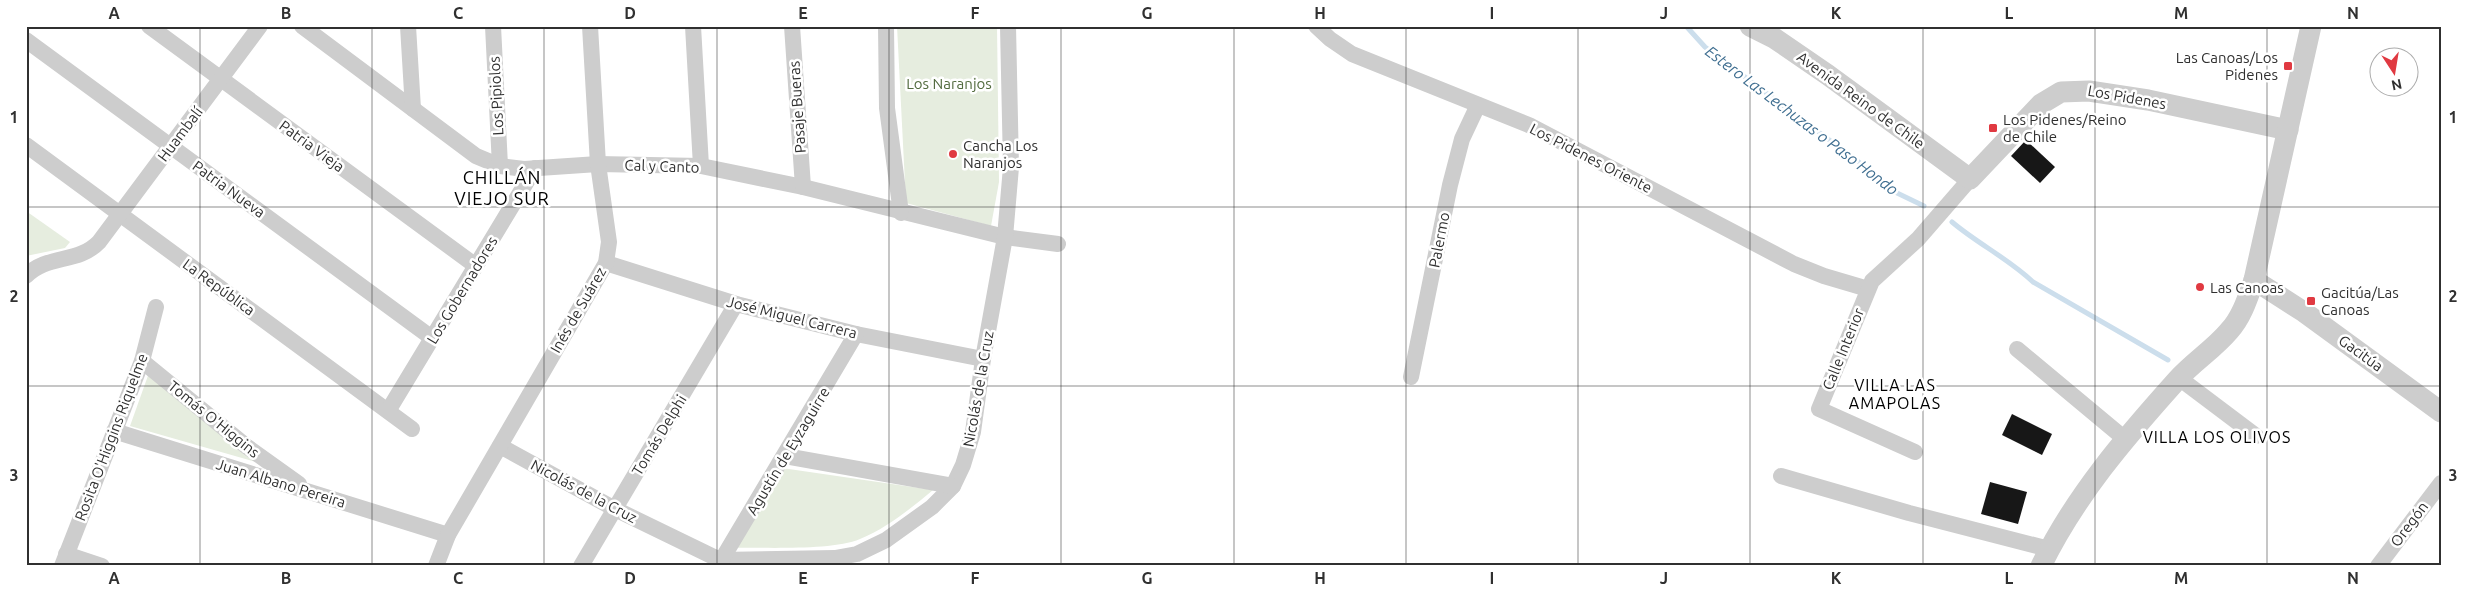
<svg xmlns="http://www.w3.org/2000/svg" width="2467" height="592" font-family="Ubuntu,sans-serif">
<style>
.green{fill:#e6eddf}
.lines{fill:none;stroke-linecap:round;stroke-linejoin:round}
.stream{stroke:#ccdeec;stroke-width:5}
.building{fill:#171717}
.minor{stroke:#cdcdcd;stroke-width:16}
.tertiary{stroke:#cdcdcd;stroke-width:21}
.grid{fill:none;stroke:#303030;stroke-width:1;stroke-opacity:0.55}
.poi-dot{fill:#e03941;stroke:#fff;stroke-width:2}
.labels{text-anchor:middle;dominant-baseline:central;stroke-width:5;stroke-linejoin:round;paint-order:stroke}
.poi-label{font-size:15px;fill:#303030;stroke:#fff;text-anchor:start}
.park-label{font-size:15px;fill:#526b3e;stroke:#fff}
.street-label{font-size:15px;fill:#303030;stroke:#fff}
.water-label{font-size:16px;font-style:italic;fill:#406f91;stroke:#fff}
.neighbourhood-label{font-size:16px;letter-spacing:1px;fill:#000;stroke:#fff}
.quarter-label{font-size:18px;letter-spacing:1px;fill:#000;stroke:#fff}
.neatline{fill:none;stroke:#303030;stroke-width:2}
.grid-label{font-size:16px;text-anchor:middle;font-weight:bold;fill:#303030}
</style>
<rect width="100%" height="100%" fill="#fff"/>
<!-- green -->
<g class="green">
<polygon points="897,26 997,26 999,182 991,226 906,203"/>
<polygon points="26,211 70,242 65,248 26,256"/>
<polygon points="150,370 277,468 130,426"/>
<path d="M782 468 933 490C910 509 887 528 860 539 832 551 766 547 734 548Z"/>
</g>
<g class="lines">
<!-- stream -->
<g class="stream">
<polyline points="1686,26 1705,47 1868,169 1895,192 1924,206"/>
<path d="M1952 222C1978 244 2009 259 2033 282L2168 360"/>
</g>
</g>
<!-- building -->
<g class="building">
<polygon points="2026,140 2055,167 2040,183 2011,156"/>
<polygon points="2012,414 2052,434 2042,455 2002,435"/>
<polygon points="1990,482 2027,492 2018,524 1981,514"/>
</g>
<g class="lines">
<!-- minor -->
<g class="minor">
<polyline points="149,26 476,266"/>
<polyline points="302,26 476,156 500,166 524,169 598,164 701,166 803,187 1005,237 1058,244"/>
<polyline points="408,26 413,109"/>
<polyline points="493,26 500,166"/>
<polyline points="693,26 701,166"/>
<polyline points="792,26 803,187"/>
<polyline points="886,26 887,108 901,213"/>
<polyline points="1316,26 1330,39 1352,54 1531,126 1794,264 1824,276 1868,289"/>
<polyline points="26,40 432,338"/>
<polyline points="26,145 412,429"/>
<polyline points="606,263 736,304 856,334 983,359"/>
<path d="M26 276C47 254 78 264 99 242L260 26"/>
<polyline points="2017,349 2125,439"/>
<polyline points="142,361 246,446 299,484"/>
<polyline points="1411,377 1450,185 1462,139 1478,105"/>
<polyline points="2179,378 2256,436"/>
<polyline points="388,411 535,168"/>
<polyline points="114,431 448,535"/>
<polyline points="500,446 615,509 720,560 835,558 857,554 886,540 932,507 953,486 963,465 973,432 983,359 1005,237 1011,167 1008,26"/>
<polyline points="1915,452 1819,409 1872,281 1918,239 1970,179"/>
<polyline points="785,456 953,486"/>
<polyline points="1781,476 1909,513 2049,549"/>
<polyline points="66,554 102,566"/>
<polyline points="62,566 142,361 156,307"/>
<polyline points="436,566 448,535 606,263 609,242 598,164 590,26"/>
<polyline points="581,566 736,304"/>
<polyline points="718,566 856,334"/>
<polyline points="2378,566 2441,483"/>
</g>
<!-- tertiary -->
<g class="tertiary">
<polyline points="1750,26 1774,38 1828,75 1970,179 2041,104 2061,92 2089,91 2148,100 2288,130"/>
<polyline points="2254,280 2304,312 2441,412"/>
<path d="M2041 566C2075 496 2125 438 2177 380 2193 362 2214 349 2229 331 2242 317 2248 297 2254 280L2311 26"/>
</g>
</g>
<!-- grid -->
<path class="grid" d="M200 26V566M372 26V566M544 26V566M717 26V566M889 26V566M1061 26V566M1234 26V566M1406 26V566M1578 26V566M1750 26V566M1923 26V566M2095 26V566M2267 26V566M26 207H2441M26 386H2441"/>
<!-- markers -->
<g class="poi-dot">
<rect x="2283" y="61" width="10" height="10" rx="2.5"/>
<rect x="1988" y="123" width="10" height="10" rx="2.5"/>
<circle cx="953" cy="154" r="5"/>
<circle cx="2200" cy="287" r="5"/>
<rect x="2306" y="296" width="10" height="10" rx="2.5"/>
</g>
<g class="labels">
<!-- poi labels -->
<g class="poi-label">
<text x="2278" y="57" text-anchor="end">Las Canoas/Los<tspan x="2278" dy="17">Pidenes</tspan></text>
<text x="2003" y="119">Los Pidenes/Reino<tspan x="2003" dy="17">de Chile</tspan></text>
<text x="963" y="145">Cancha Los<tspan x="963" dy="17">Naranjos</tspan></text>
<text x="2210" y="287">Las Canoas</text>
<text x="2321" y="292">Gacitúa/Las<tspan x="2321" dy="17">Canoas</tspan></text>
</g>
<!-- park labels -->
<g class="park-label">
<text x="949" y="83">Los Naranjos</text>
</g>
<!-- street labels -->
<g class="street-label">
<text transform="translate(496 96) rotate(-93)">Los Pipiolos</text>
<text transform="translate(2127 97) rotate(10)">Los Pidenes</text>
<text transform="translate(1861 100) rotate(36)">Avenida Reino de Chile</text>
<text transform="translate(797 107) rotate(-94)">Pasaje Bueras</text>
<text transform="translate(180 134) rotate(-53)">Huambalí</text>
<text transform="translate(312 146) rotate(36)">Patria Vieja</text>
<text transform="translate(1591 158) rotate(27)">Los Pidenes Oriente</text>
<text transform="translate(662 166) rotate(2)">Cal y Canto</text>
<text transform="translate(229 189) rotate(36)">Patria Nueva</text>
<text transform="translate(1439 240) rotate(-79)">Palermo</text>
<text transform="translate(219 287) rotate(36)">La República</text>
<text transform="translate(462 290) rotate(-59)">Los Gobernadores</text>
<text transform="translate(578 310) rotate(-60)">Inés de Suárez</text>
<text transform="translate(792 317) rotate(14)">José Miguel Carrera</text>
<text transform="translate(1843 349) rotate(-68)">Calle Interior</text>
<text transform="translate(2361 353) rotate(36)">Gacitúa</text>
<text transform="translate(978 389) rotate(-80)">Nicolás de la Cruz</text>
<text transform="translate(214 419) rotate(39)">Tomás O'Higgins</text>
<text transform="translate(659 435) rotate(-59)">Tomás Delphi</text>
<text transform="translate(111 437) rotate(-69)">Rosita O'Higgins Riquelme</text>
<text transform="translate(788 451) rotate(-59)">Agustín de Eyzaguirre</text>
<text transform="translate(281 483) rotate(17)">Juan Albano Pereira</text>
<text transform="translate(584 491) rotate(28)">Nicolás de la Cruz</text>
<text transform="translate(2409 524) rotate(-53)">Oregón</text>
</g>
<!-- water labels -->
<g class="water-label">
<text transform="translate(1802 120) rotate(37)">Estero Las Lechuzas o Paso Hondo</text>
</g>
<!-- neighbourhood labels -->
<g class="neighbourhood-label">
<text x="1895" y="385">VILLA LAS<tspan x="1895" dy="18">AMAPOLAS</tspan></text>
<text x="2217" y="437">VILLA LOS OLIVOS</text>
</g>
<!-- quarter labels -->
<g class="quarter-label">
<text x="502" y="177">CHILLÁN<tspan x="502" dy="21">VIEJO SUR</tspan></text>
</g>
</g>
<!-- border -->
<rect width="2467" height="592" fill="none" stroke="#ffffff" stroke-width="55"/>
<!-- north arrow -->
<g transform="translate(2394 72) rotate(168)"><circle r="24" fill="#ffffff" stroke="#acacac"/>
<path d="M0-4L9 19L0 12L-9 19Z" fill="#e03941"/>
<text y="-8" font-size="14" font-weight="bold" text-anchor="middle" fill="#303030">N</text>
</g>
<rect x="28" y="28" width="2412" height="536" class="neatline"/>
<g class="grid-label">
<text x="114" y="19">A</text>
<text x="286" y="19">B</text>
<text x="458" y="19">C</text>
<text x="630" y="19">D</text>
<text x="803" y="19">E</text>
<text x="975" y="19">F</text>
<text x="1147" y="19">G</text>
<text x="1320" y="19">H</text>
<text x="1492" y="19">I</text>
<text x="1664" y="19">J</text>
<text x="1836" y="19">K</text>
<text x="2009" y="19">L</text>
<text x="2181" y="19">M</text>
<text x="2353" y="19">N</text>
<text x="14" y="123">1</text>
<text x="2453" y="123">1</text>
<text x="14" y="302">2</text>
<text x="2453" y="302">2</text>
<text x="14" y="481">3</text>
<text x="2453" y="481">3</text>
<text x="114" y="584">A</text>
<text x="286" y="584">B</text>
<text x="458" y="584">C</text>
<text x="630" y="584">D</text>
<text x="803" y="584">E</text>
<text x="975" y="584">F</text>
<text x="1147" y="584">G</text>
<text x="1320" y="584">H</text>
<text x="1492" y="584">I</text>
<text x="1664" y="584">J</text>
<text x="1836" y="584">K</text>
<text x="2009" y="584">L</text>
<text x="2181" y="584">M</text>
<text x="2353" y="584">N</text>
</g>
</svg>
